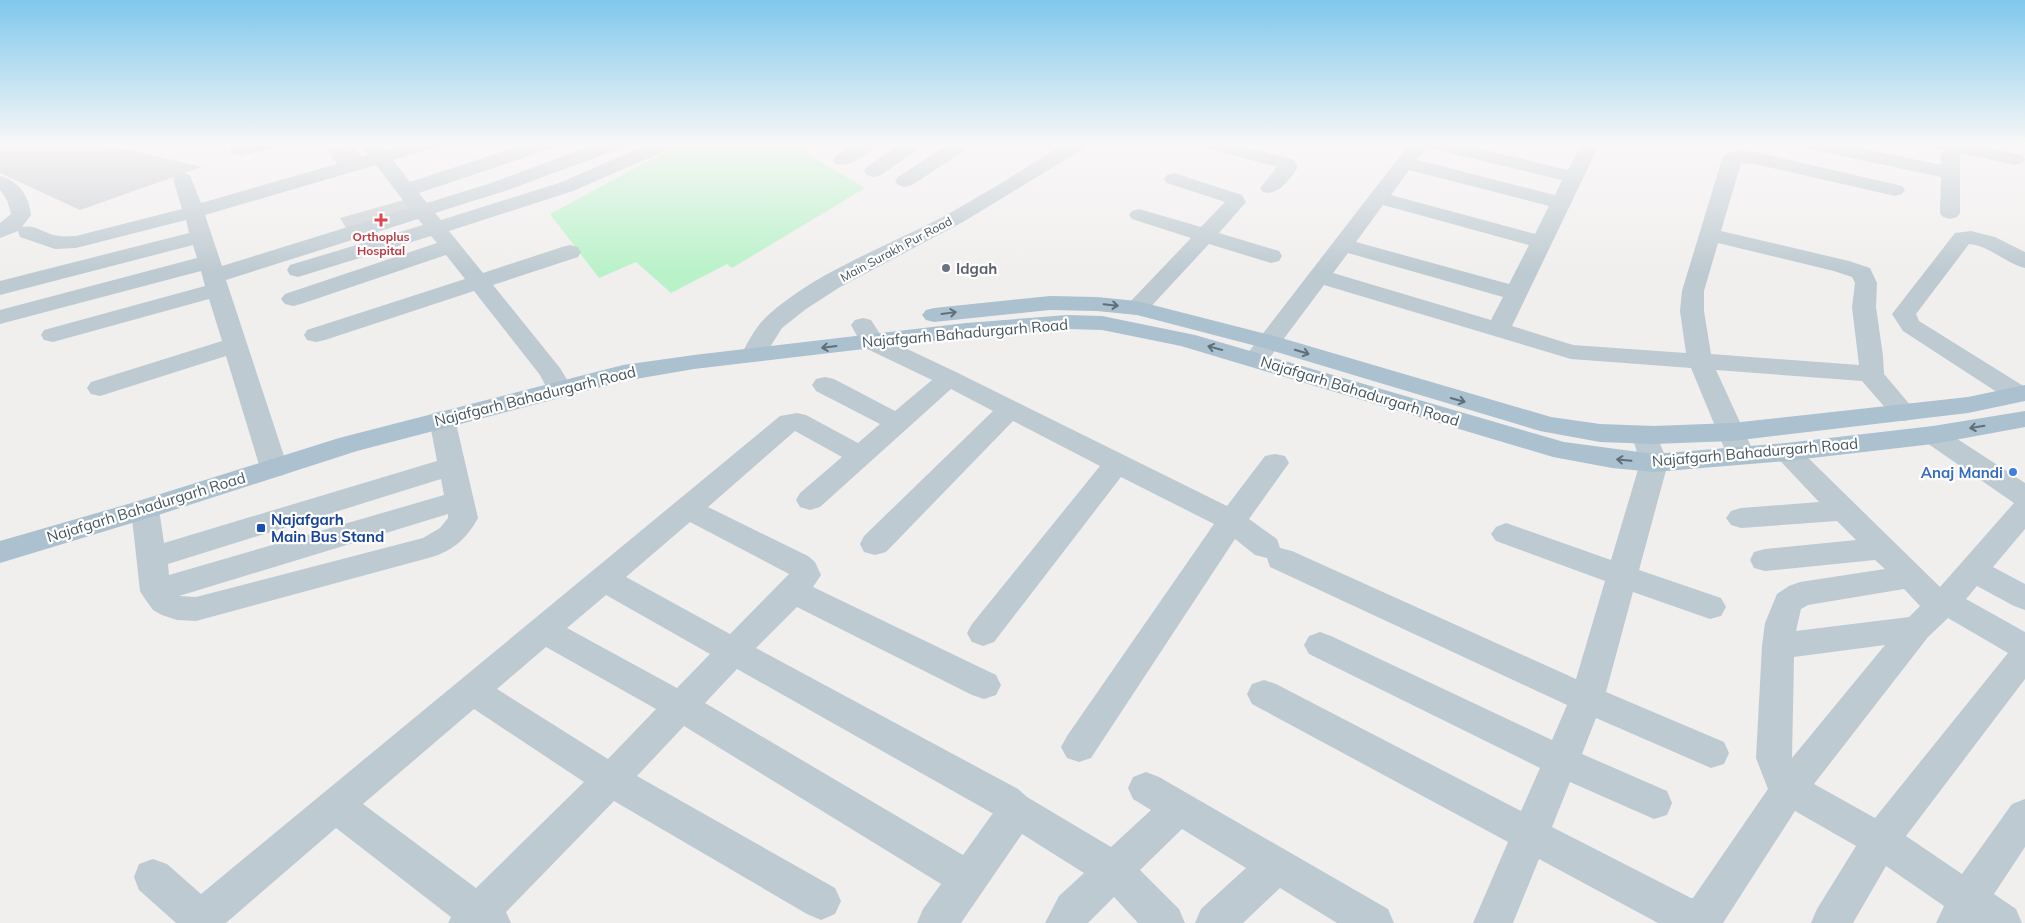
<svg xmlns="http://www.w3.org/2000/svg" width="2025" height="923" font-family="Mulish,sans-serif">
<style>
.green{fill:#b9f2c9}
.building{fill:#caced3}
.lines{fill:none;stroke-linecap:round;stroke-linejoin:round}
.minor{fill:#bdcad1;fill-rule:evenodd}
.major{fill:#abc1cf;fill-rule:evenodd}
.oneway{stroke:#5e6f7a}
.health-dot{fill:#e0444e;stroke:#fff;stroke-width:2}
.worship-dot{fill:#6b7280;stroke:#fff;stroke-width:2}
.shop-dot{fill:#3f7fe0;stroke:#fff;stroke-width:2}
.transit-dot{fill:#1a4fb4;stroke:#fff;stroke-width:2}
.labels{text-anchor:middle;dominant-baseline:central;stroke-width:4.5;stroke-linejoin:round;paint-order:stroke}
.far-health-label{font-size:12px;font-weight:bold;fill:#be3a42;stroke:#fff}
.far-street-label{font-size:12px;fill:#45545d;stroke:#fff}
.worship-label{font-size:15px;font-weight:bold;fill:#5b616d;stroke:#fff;text-anchor:start}
.street-label{font-size:15px;fill:#45545d;stroke:#fff}
.shop-label{font-size:15px;font-weight:bold;fill:#366cbe;stroke:#fff;text-anchor:end}
.transit-label{font-size:15px;font-weight:bold;fill:#164399;stroke:#fff;text-anchor:start}
</style>
<rect width="100%" height="100%" fill="#f1eeee"/>
<!-- green -->
<polygon class="green" points="682,143 814,143 804,152 865,188 732,268 727,264 671,293 636,262 599,278 550,214"/>
<!-- building -->
<g class="building">
<polygon points="0,143 100,143 202,167 80,210 0,173"/>
<polygon points="350,143 363,158 338,165 326,150"/>
<polygon points="404,200 410,210 346,228 340,218"/>
</g>
<g class="lines">
<!-- minor -->
<g class="minor">
<polygon points="245,143 277,143 275,147 240,156 233,154 230,150 233,146"/>
<path d="M364 143H379L385 151 411 143H441L439 147 393 160 410 182 529 143H557L555 147 419 193 427 203 491 183 599 143H626L624 147 505 191 435 213 441 220 559 183 651 143H676L674 147 573 191 449 231 483 273 562 247 570 245 578 247 581 252 578 257 493 285 560 368 572 388 568 394 559 396 550 394 540 375 474 291 325 340 316 342 307 340 304 335 307 330 465 279 446 255 301 304 293 306 285 304 281 299 285 294 437 243 431 236 298 277 290 275 287 270 290 265 423 225 418 219 226 280 288 468 284 475 274 477 264 475 260 468 226 356 100 396 91 394 87 388 91 382 222 341 209 299 53 342 44 340 41 335 44 330 205 286 201 271 0 324V310L197 258 193 245 0 295V281L189 233 186 220 76 248 55 249 20 237 18 231 0 238V223L11 214 7 200 0 190V176C19 181 29 196 31 215L22 227C36 224 46 235 59 236 64 237 70 236 76 236L182 209 173 179 176 175 183 173 190 175 201 203 368 155 362 146ZM376 165 409 208 222 266 205 215Z"/>
<path d="M856 143H878L876 147C864 155 851 168 836 164L833 160 836 156Z"/>
<polygon points="901,143 923,143 921,147 881,175 874,177 867,175 864,171 867,167"/>
<polygon points="950,143 972,143 970,147 912,185 905,187 898,185 895,181 898,177"/>
<path d="M1066 143H1088L1086 147 963 222 840 287 806 309 782 328 762 360 753 362 744 360 741 355C748 342 755 328 766 317 816 271 889 246 948 214 988 192 1027 167 1066 143Z"/>
<path d="M1201 143H1232L1294 160 1298 167C1289 180 1279 196 1263 192L1260 188 1277 167 1203 147Z"/>
<path d="M1410 143H1457L1568 170 1582 143H1600L1512 326 1573 345 1686 353 1680 311 1682 291 1722 159C1730 148 1743 152 1755 152L1902 186 1905 190 1902 194 1895 196 1755 164 1741 163 1721 231 1849 261 1870 268 1877 283 1876 307 1883 356 1884 374 1917 413 1913 419 1904 421 1895 419 1862 381 1716 370 1755 455 1751 461 1741 464 1731 461 1727 455 1691 368 1571 359 1324 285 1265 364 1256 366 1247 364 1244 359 1247 354ZM1427 147 1433 149 1562 180 1555 195 1417 160ZM1409 170 1549 206 1535 234 1391 195ZM1383 205 1529 245 1509 284 1356 242ZM1718 243 1834 271 1852 277 1855 283 1852 307 1859 365 1711 354 1704 311V291ZM1348 253 1503 297 1491 320 1333 273Z"/>
<polygon points="1801,143 1837,143 1941,165 1941,154 1945,150 1932,147 1930,143 1966,143 2022,155 2025,159 2022,163 2015,165 1960,153 1960,213 1957,217 1950,219 1943,217 1940,213 1941,177 1810,149 1803,147"/>
<polygon points="1174,173 1242,195 1246,202 1219,233 1279,251 1282,256 1279,261 1271,263 1209,244 1145,313 1137,315 1129,313 1125,308 1129,303 1191,238 1132,219 1129,215 1132,211 1139,209 1201,227 1225,202 1167,183 1164,179 1167,175"/>
<path d="M1971 231 1995 237 2025 252V268C2005 263 1990 246 1969 244L1916 314 1919 321 2025 387V400L2018 402 2009 400 1903 331 1892 314 1955 233Z"/>
<path d="M863 318 871 320 882 337 958 373 1227 506 1265 456 1275 454 1285 456 1289 463 1249 519 1277 539 1280 548 1292 551 1576 679 1605 581 1496 541 1491 534 1496 527 1506 523 1611 560 1640 463 1632 435 1636 429 1645 426 1654 429 1668 463 1639 570 1721 598 1726 607 1721 616 1710 619 1633 592 1606 692 1724 742 1729 753 1724 764 1711 768 1596 718 1582 754 1667 791 1672 803 1667 815 1654 819 1570 782 1552 827 1691 898H1693L1768 789 1756 758 1762 646 1765 623 1777 594 1789 586 1800 582 1885 569 1875 560 1765 571 1754 568 1750 560 1754 552 1765 549 1856 540 1837 521 1741 528 1731 525 1726 518 1731 511 1741 508 1819 502 1772 452 1776 446 1786 443 1796 446 1940 587 2014 503 1924 441 1920 435 1924 429 1933 426 1942 429 2025 483V529L1993 567 2025 584V610L2014 606 1977 586 1966 599 2025 632V679L1906 836 1962 874 2012 804 2025 799V847L1994 894 2016 909 2022 923H1936L1944 906 1886 866 1853 923H1811L1817 909 1856 846 1795 811 1723 923H1658L1539 859 1513 923H1473L1508 842 1252 704 1247 694 1252 684 1264 680 1276 684 1521 811 1540 768 1309 654 1304 645 1309 636 1320 632 1331 636 1552 740 1567 705 1270 567 1267 558 1255 555 1235 539 1091 758 1079 762 1067 758 1061 747 1067 736 1214 524 1121 477 994 642 983 646 972 642 967 633 972 624 1100 466 1013 421 886 552 875 555 864 552 860 544 864 536 993 411 951 389 820 507 810 510 800 507 796 500 800 493 842 457 795 431 708 507 808 556 815 562 821 575 813 587 996 675 1001 685 996 695 984 699 972 695 797 607 756 648 1018 789 1027 797 1111 847 1151 810 1133 799 1128 788 1133 777 1146 772 1159 777 1388 909 1394 923H1337L1280 888 1243 923H1195L1201 909 1246 868 1182 829 1140 870 1179 909 1185 923H1138L1114 897 1088 923H1045L1059 896 1084 873 1022 834 961 923H917L923 909 941 884 684 726 637 776 835 888 841 901 835 914 821 920 807 914 614 801 506 912 511 923H448L451 917 336 828 226 923H176L139 890 134 877 139 864 153 859 167 864 201 894 780 416 797 413 806 415 858 443 880 424 816 391 812 385 816 379 825 377 834 379 895 411 932 380 863 347 851 325 855 320ZM690 522 789 574 730 634 626 577ZM1904 589 1920 606 1909 617 1796 631 1801 609 1808 605ZM606 595 710 654 677 688 567 628ZM1948 618 2008 653 1875 818 1814 784 1928 637ZM1885 645 1792 758 1794 657ZM546 647 656 709 608 759 497 689ZM737 669 992 813H993L963 855 705 703ZM474 709 584 782 476 888 363 804Z"/>
<path d="M442 411 451 413 455 419 478 518C467 538 454 550 432 557L196 621 177 620 162 615 153 610 145 599 140 591 131 509 135 502 145 499 155 502 159 509 164 543 437 461 429 419 433 413ZM441 479 444 495 169 575 168 564ZM448 514V518L440 528 423 538 196 597 179 596Z"/>
</g>
<!-- major -->
<g class="major">
<polygon points="1050,296 1097,297 1137,301 1278,337 1551,417 1600,424 1654,426 1732,423 1968,397 2025,385 2025,401 1968,413 1732,441 1654,444 1600,442 1540,431 1260,347 1137,315 1097,311 1050,310 934,322 926,320 922,315 926,310 934,308"/>
<polygon points="1067,315 1102,316 1195,335 1564,442 1654,454 1786,443 1933,426 2025,411 2025,427 1933,444 1786,461 1654,472 1612,468 1553,457 1181,346 1102,330 1067,329 966,337 694,369 624,381 357,451 155,516 0,563 0,541 135,502 339,438 623,365 694,355 966,323"/>
</g>
</g>
<!-- one-way arrows -->
<defs><path id="oneway-shaft" d="M-6 0H5M1.5-3L5.5 0L1.5 3" fill="none" stroke-width="1.6" stroke-linecap="round" stroke-linejoin="round" transform="scale(1.25)"/></defs>
<g class="oneway">
<use href="#oneway-shaft" transform="translate(1111 305) rotate(6)"/>
<use href="#oneway-shaft" transform="translate(949 313) rotate(-8)"/>
<use href="#oneway-shaft" transform="translate(829 347) rotate(173)"/>
<use href="#oneway-shaft" transform="translate(1215 348) rotate(-165)"/>
<use href="#oneway-shaft" transform="translate(1302 352) rotate(17)"/>
<use href="#oneway-shaft" transform="translate(1458 400) rotate(16)"/>
<use href="#oneway-shaft" transform="translate(1977 427) rotate(171)"/>
<use href="#oneway-shaft" transform="translate(1624 460) rotate(-175)"/>
</g>
<!-- sky -->
<linearGradient id="sky" x2="0" y2="1"><stop stop-color="#7fc8ec"/><stop offset="0.53" stop-color="#f9f7f7"/><stop offset="1" stop-color="#f9f7f7" stop-opacity="0"/></linearGradient>
<rect width="2025" height="272" fill="url(#sky)"/>
<!-- markers -->
<path class="health-dot" d="M378.5 212.5h5v5h5v5h-5v5h-5v-5h-5v-5h5z"/>
<circle class="worship-dot" cx="946" cy="268" r="5"/>
<circle class="shop-dot" cx="2013" cy="472" r="5"/>
<rect class="transit-dot" x="256" y="523" width="10" height="10" rx="2.5"/>
<g class="labels">
<!-- far-health labels -->
<g class="far-health-label">
<text x="381" y="236">Orthoplus<tspan x="381" dy="14">Hospital</tspan></text>
</g>
<!-- far-street labels -->
<g class="far-street-label">
<text transform="translate(896 249) rotate(-28)">Main Surakh Pur Road</text>
</g>
<!-- worship labels -->
<g class="worship-label">
<text x="956" y="268">Idgah</text>
</g>
<!-- street labels -->
<g class="street-label">
<text transform="translate(965 333) rotate(-5)">Najafgarh Bahadurgarh Road</text>
<text transform="translate(1360 391) rotate(17)">Najafgarh Bahadurgarh Road</text>
<text transform="translate(535 396) rotate(-14)">Najafgarh Bahadurgarh Road</text>
<text transform="translate(1755 452) rotate(-5)">Najafgarh Bahadurgarh Road</text>
<text transform="translate(146 507) rotate(-17)">Najafgarh Bahadurgarh Road</text>
</g>
<!-- shop labels -->
<g class="shop-label">
<text x="2003" y="472">Anaj Mandi</text>
</g>
<!-- transit labels -->
<g class="transit-label">
<text x="271" y="519">Najafgarh<tspan x="271" dy="17">Main Bus Stand</tspan></text>
</g>
</g>
</svg>
